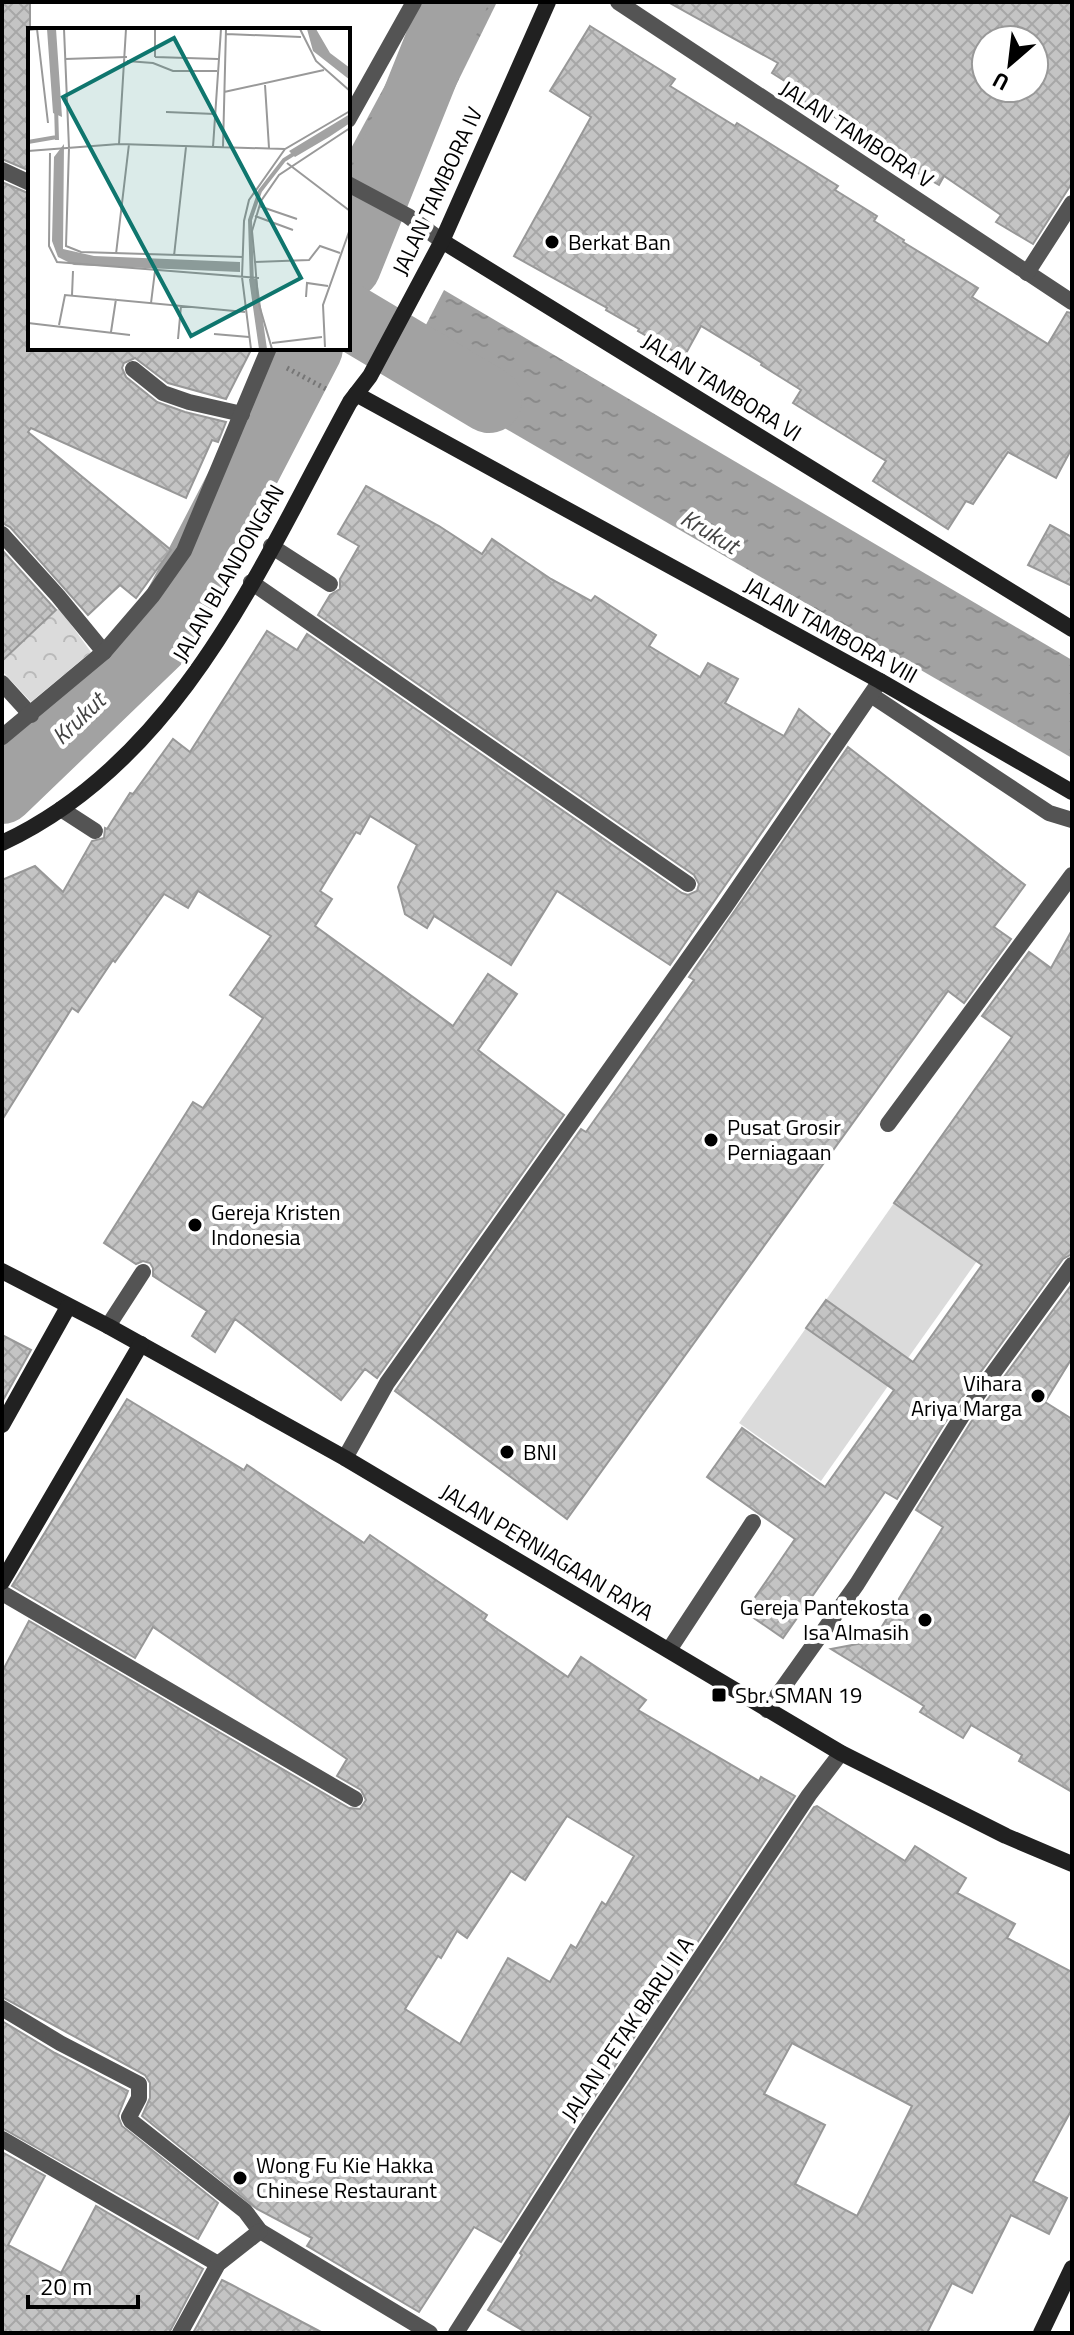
<svg xmlns="http://www.w3.org/2000/svg" width="1074" height="2335" font-family="'Titillium Web',sans-serif">
<style>
.grass{fill:#dbdbdb}
.park{fill:url(#park-crowns)}
.water{fill:url(#water-ripples)}
.lines{fill:none;stroke-linecap:round;stroke-linejoin:round}
.river{stroke:#a2a2a2;stroke-width:66}
.building{fill:url(#building-cross-hatch);stroke:#989898;stroke-width:2;fill-rule:evenodd}
.path{stroke:#767676;stroke-width:5;stroke-dasharray:2 4;stroke-linecap:butt}
.lane{stroke:#545454;stroke-width:16}
.street{stroke:#545454;stroke-width:16}
.secondary{stroke:#212121;stroke-width:16}
.poi-dot{fill:#000;stroke:#fff;stroke-width:3}
.labels{text-anchor:middle;dominant-baseline:central;stroke-width:8;stroke-linejoin:round;paint-order:stroke}
.street-label{font-size:22px;fill:#000;stroke:#fff}
.poi-label{font-size:22px;fill:#000;stroke:#fff;text-anchor:start}
.water-label{font-size:24px;font-style:italic;fill:#434343;stroke:#fff}
.inset-river{fill:none;stroke:#a2a2a2;stroke-width:4}
.inset-road{fill:none;stroke:#999;stroke-width:2}
.view{fill:#0f766e;fill-opacity:0.15;stroke:#0f766e;stroke-width:4}
.inset-edge{fill:none;stroke:#000;stroke-width:4}
</style>
<defs>
<pattern id="park-crowns" width="20" height="18" patternUnits="userSpaceOnUse" patternTransform="scale(2)"><rect width="20" height="18" fill="#dbdbdb"/><path d="M2 6a3 3 0 1 1 6 0M12 15a3 3 0 1 1 6 0" fill="none" stroke="#bababa"/></pattern>
<pattern id="water-ripples" width="26" height="14" patternUnits="userSpaceOnUse" patternTransform="scale(2)"><rect width="26" height="14" fill="#a2a2a2"/><path d="M2 4q2-2 4 0t4 0M15 11q2-2 4 0t4 0" fill="none" stroke="#8a8a8a"/></pattern>
<pattern id="building-cross-hatch" width="8" height="8" patternUnits="userSpaceOnUse" patternTransform="scale(2)"><rect width="8" height="8" fill="#c4c4c4"/><path d="M0 0l8 8M0 8l8-8" fill="none" stroke="#a7a7a7"/></pattern>
</defs>
<rect width="100%" height="100%" fill="#fff"/>
<!-- grass -->
<g class="grass">
<polygon points="894,1203 977,1261 908,1358 826,1300"/>
<polygon points="806,1328 888,1386 821,1481 739,1423"/>
</g>
<!-- park -->
<polygon class="park" points="59,608 91,652 31,702 2,671 2,661"/>
<!-- water -->
<g class="water">
<polygon points="430,2 497,2 400,199 348,175 348,154"/>
<polygon points="444,290 1072,660 1072,758 403,369"/>
</g>
<g class="lines">
<!-- river -->
<g class="river">
<polyline points="348,266 454,2"/>
<polyline points="348,316 489,400"/>
<polyline points="2,791 158,641 310,348"/>
</g>
</g>
<!-- building -->
<g class="building">
<polygon points="2,2 30,2 30,171 2,159"/>
<path d="M668 2H1072V183L1033 244 996 222 1001 215 944 176 939 185 904 165 909 156 798 98 802 92 772 73 778 63ZM986 40H1034V88H986Z"/>
<polygon points="590,26 675,79 670,86 735,126 737,123 838,186 835,190 877,216 874,221 904,240 903,242 978,288 972,297 1048,344 1067,312 1072,313 1072,448 1056,478 1008,452 973,504 966,501 948,529 873,481 886,461 793,403 801,390 761,365 762,363 701,326 684,357 638,331 639,329 606,310 607,308 514,256 591,117 550,91"/>
<polygon points="2,182 30,194 30,348 252,348 226,399 168,383 135,358 124,363 122,368 126,377 157,402 185,412 226,422 218,442 212,440 186,498 31,428 28,432 171,550 136,598 120,585 88,615 10,527 2,523"/>
<polygon points="366,486 439,526 482,554 492,539 551,579 591,601 595,596 656,635 649,646 700,677 708,663 738,679 725,703 784,736 799,709 830,734 670,965 557,891 511,965 434,916 427,928 405,914 398,887 417,845 370,816 360,834 356,832 320,891 332,899 315,926 453,1026 488,974 517,994 478,1050 564,1115 377,1378 365,1369 341,1400 235,1319 215,1352 192,1336 207,1311 153,1276 153,1268 150,1263 143,1261 136,1264 104,1243 193,1102 203,1108 263,1018 230,995 271,936 198,891 188,908 164,894 115,962 113,960 78,1012 72,1008 2,1120 2,880 35,866 63,892 92,841 104,838 105,828 107,829 130,793 133,794 173,739 190,752 267,631 297,650 307,634 682,893 688,895 697,891 699,884 694,875 318,615 330,595 340,589 340,579 359,546 338,534"/>
<polygon points="1050,525 1072,537 1072,586 1028,565"/>
<polygon points="2,550 56,610 2,661"/>
<polygon points="848,747 1025,885 994,927 1011,939 964,1003 948,991 567,1519 395,1391 581,1129 586,1132 694,980 689,977"/>
<polygon points="1072,930 1072,1254 1063,1259 953,1410 897,1499 885,1492 783,1638 745,1612 795,1539 707,1477 742,1428 825,1487 894,1390 806,1328 826,1300 913,1362 982,1265 894,1203 1012,1037 982,1016 1029,952 1051,968"/>
<polygon points="1072,1284 1072,1358 1045,1402 1072,1419 1072,1792 1019,1761 1022,1755 971,1725 963,1738 920,1712 924,1706 831,1649 873,1641 943,1527 916,1510 971,1422"/>
<polygon points="2,1335 31,1350 2,1402"/>
<path d="M127 1399 244 1470 247 1465 364 1543 370 1535 487 1615 484 1620 568 1677 581 1657 646 1700 638 1710 759 1781 761 1777 795 1796 577 2123 501 2242 474 2227 419 2312 307 2246 312 2238 257 2209 142 2116 150 2098V2083L145 2075 2 1997V1672L29 1621 349 1808 360 1809 366 1800 361 1790 337 1776 347 1759 153 1627 135 1658 12 1586ZM567 1816 634 1856 606 1905 602 1902 576 1948 571 1945 550 1982 508 1958 460 2044 405 2009 438 1956 441 1958 457 1931 467 1938 511 1871 525 1880Z"/>
<path d="M817 1806 905 1861 915 1846 966 1878 957 1893 1015 1924 1007 1938 1072 1972V2109L1033 2181 1067 2198 1049 2234 1011 2215 972 2293 952 2283 927 2333H527L488 2310 522 2255 520 2253 595 2135 814 1807ZM792 2043 912 2106 857 2216 795 2184 825 2125 764 2094Z"/>
<polygon points="2,2021 55,2053 128,2091 118,2116 122,2126 218,2203 198,2239 2,2128"/>
<polygon points="2,2152 45,2176 8,2245 61,2273 96,2206 203,2269 169,2333 2,2333"/>
<polygon points="222,2280 232,2285 323,2333 193,2333"/>
</g>
<g class="lines">
<!-- path -->
<polyline class="path" points="287,368 328,390"/>
<!-- lane -->
<g class="lane">
<polyline points="271,546 330,584"/>
<polyline points="251,582 688,884"/>
<polyline points="61,809 95,831"/>
<polyline points="888,1124 1072,875"/>
<polyline points="108,1326 143,1272"/>
<polyline points="669,1650 753,1522"/>
</g>
<!-- street -->
<g class="street">
<polyline points="618,2 1072,302"/>
<polyline points="348,120 414,2"/>
<polyline points="2,170 30,183"/>
<polyline points="348,184 408,216 442,241"/>
<polyline points="1027,273 1072,203"/>
<polyline points="133,369 163,393 189,402 242,414"/>
<polyline points="2,534 58,596 104,652"/>
<polyline points="2,683 31,715"/>
<polyline points="871,695 1049,813 1072,820"/>
<polyline points="2,737 104,652 153,595 184,551 269,348"/>
<polyline points="345,1458 387,1383 725,907 880,681"/>
<polyline points="2,1593 355,1799"/>
<polyline points="767,1710 857,1584 962,1416 1072,1265"/>
<polyline points="2,2008 60,2043 139,2084 139,2098 129,2117 131,2121 245,2211 260,2231 430,2333"/>
<polyline points="2,2139 218,2264"/>
<polyline points="180,2333 218,2264 260,2231"/>
<polyline points="456,2333 586,2129 809,1795 841,1753"/>
</g>
<!-- secondary -->
<g class="secondary">
<polyline points="442,241 1072,629"/>
<polyline points="356,394 880,681 1072,792"/>
<path d="M2 843C180 760 261 565 350 402L370 376 442 241 548 2"/>
<polyline points="2,1271 108,1326 345,1458 841,1753 1006,1836 1072,1864"/>
<polyline points="2,1425 68,1307"/>
<polyline points="2,1582 141,1344"/>
<polyline points="1041,2333 1072,2268"/>
</g>
</g>
<!-- markers -->
<g class="poi-dot">
<circle cx="552" cy="242" r="8"/>
<circle cx="711" cy="1140" r="8"/>
<circle cx="195" cy="1225" r="8"/>
<circle cx="1038" cy="1396" r="8"/>
<circle cx="507" cy="1452" r="8"/>
<circle cx="925" cy="1620" r="8"/>
<rect x="711" y="1687" width="16" height="16" rx="4"/>
<circle cx="240" cy="2178" r="8"/>
</g>
<g class="labels">
<!-- street labels -->
<g class="street-label">
<text transform="translate(857 134) rotate(33)">JALAN TAMBORA V</text>
<text transform="translate(437 191) rotate(-65)">JALAN TAMBORA IV</text>
<text transform="translate(722 387) rotate(32)">JALAN TAMBORA VI</text>
<text transform="translate(228 573) rotate(-60)">JALAN BLANDONGAN</text>
<text transform="translate(831 630) rotate(29)">JALAN TAMBORA VIII</text>
<text transform="translate(547 1552) rotate(31)">JALAN PERNIAGAAN RAYA</text>
<text transform="translate(627 2029) rotate(-56)">JALAN PETAK BARU II A</text>
</g>
<!-- poi labels -->
<g class="poi-label">
<text x="568" y="242">Berkat Ban</text>
<text x="727" y="1127">Pusat Grosir<tspan x="727" dy="25">Perniagaan</tspan></text>
<text x="211" y="1212">Gereja Kristen<tspan x="211" dy="25">Indonesia</tspan></text>
<text x="1022" y="1383" text-anchor="end">Vihara<tspan x="1022" dy="25">Ariya Marga</tspan></text>
<text x="523" y="1452">BNI</text>
<text x="909" y="1607" text-anchor="end">Gereja Pantekosta<tspan x="909" dy="25">Isa Almasih</tspan></text>
<text x="735" y="1695">Sbr. SMAN 19</text>
<text x="256" y="2165">Wong Fu Kie Hakka<tspan x="256" dy="25">Chinese Restaurant</tspan></text>
</g>
<!-- water labels -->
<g class="water-label">
<text transform="translate(710 531) rotate(31)">Krukut</text>
<text transform="translate(78 718) rotate(-44)">Krukut</text>
</g>
</g>
<!-- overview -->
<g transform="translate(28 28)">
<rect width="322" height="322" fill="#fff"/>
<path d="M19 1H28L34 89 25 85ZM279 1H288L302 25 322 40V52L285 23ZM322 86V95L301 109 267 129 261 123ZM36 116 35 221 66 228 212 234V244L46 237 30 229 24 213 26 129ZM221 251H229L239 321H231Z" fill="#a2a2a2"/>
<path class="inset-river" d="M28 78 29 112M0 114 29 109M224 257 222 192 232 163 256 132 272 122"/>
<path class="inset-road" d="M36 1 41 120 38 218 53 224 215 229M272 1 288 33 322 63M0 2 9 1 20 95M198 6 273 9M127 29 190 31M127 29V1M37 31 99 29M99 33 125 35 145 43H189M237 57 241 120M196 64 296 42M138 84 187 86M91 116 98 1M185 119 193 1M195 119 198 1M0 123 91 116 257 121 322 83M22 125 21 218 29 234 231 250M259 135 322 183M231 178 269 191M227 188 265 202M312 225 292 218 281 232 227 234 224 203 233 173 251 147 322 100M88 226 101 116M146 228 158 119M227 233 230 273 244 321M44 267 45 243M278 269 279 255 300 258M123 275 127 243M0 295 102 307M31 297 37 267 217 284M83 304 88 271M186 306 221 309M150 311 153 278M244 315 294 309M297 319 295 277 322 201M223 321 214 249 216 193 221 172 257 121"/>
<path class="view" d="M146 10 273 250 163 308 35 69Z"/>
<rect width="322" height="322" class="inset-edge"/>
</g>
<!-- border -->
<rect width="1074" height="2335" fill="none" stroke="#000000" stroke-width="8"/>
<!-- north arrow -->
<g transform="translate(1010 64) rotate(208)"><circle r="38" fill="#ffffff" stroke="#999999" stroke-width="2"/>
<path d="M0-6L14 30L0 20L-14 30Z" fill="#000000"/>
<text y="-12" font-size="22" font-weight="bold" text-anchor="middle" fill="#000000">U</text>
</g>
<!-- scale -->
<path d="M28 2295v12h110v-12" fill="none" stroke="#000000" stroke-width="4"/>
<text x="40" y="2295" font-size="24" fill="#000000" stroke="#ffffff" stroke-width="6" paint-order="stroke">20 m</text>
</svg>
